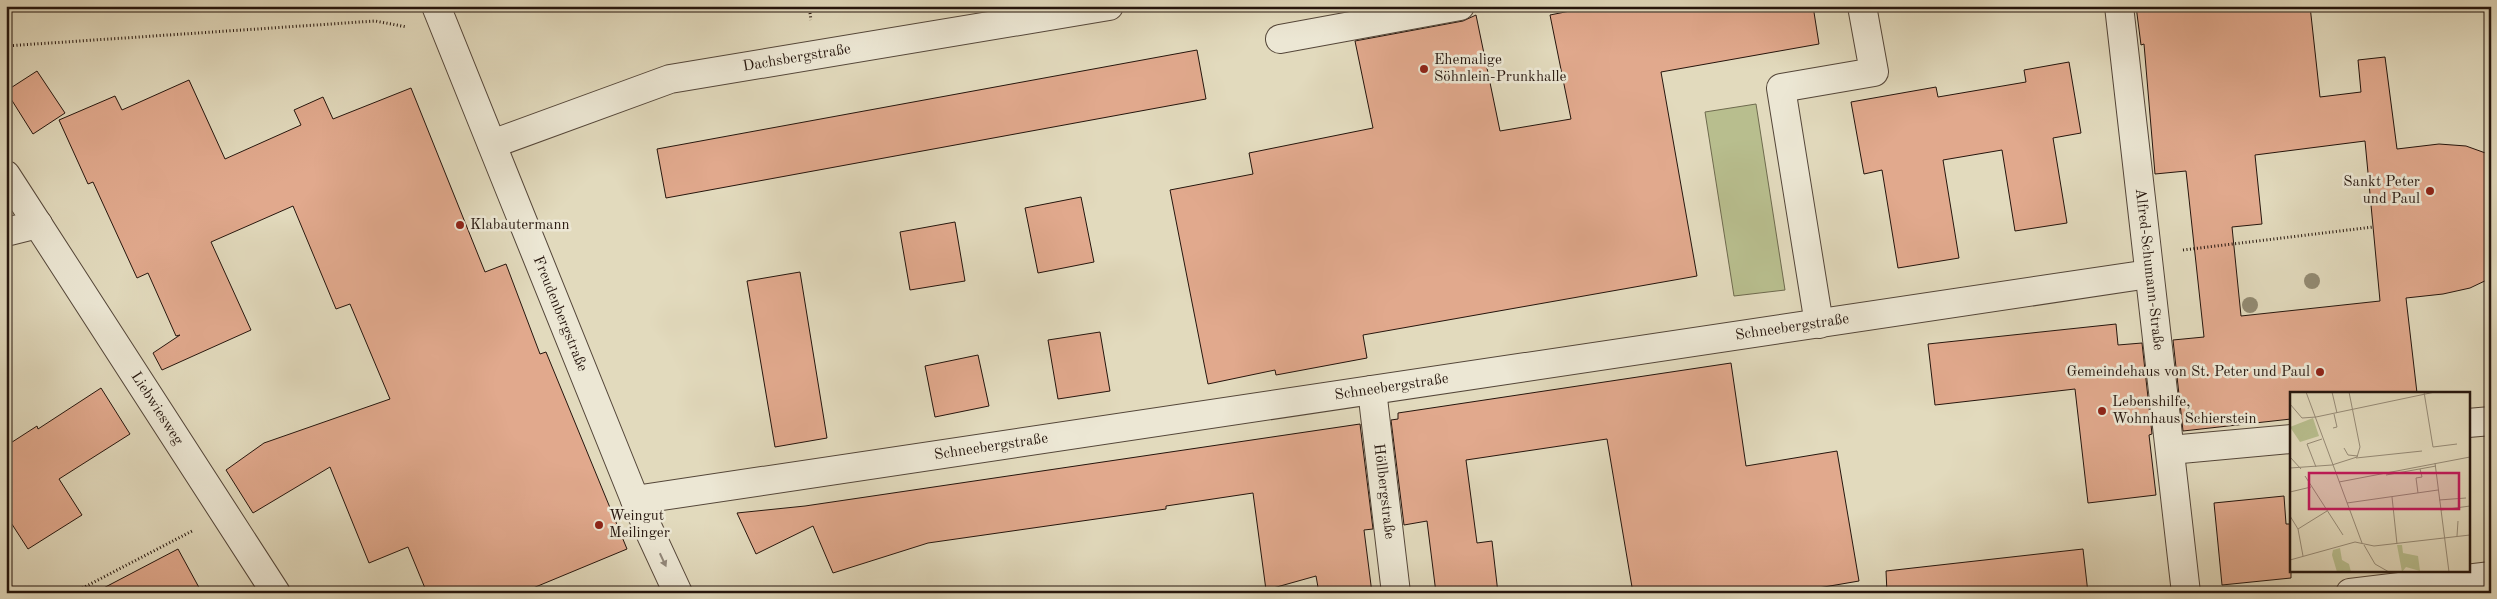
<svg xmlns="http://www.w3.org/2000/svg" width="2497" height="599" font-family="'Old Standard TT',serif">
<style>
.green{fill:#b8be8e;stroke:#6e6a4e}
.building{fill:#e1a98d;stroke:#25150d;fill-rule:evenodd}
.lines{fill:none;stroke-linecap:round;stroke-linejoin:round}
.minor-casing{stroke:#544639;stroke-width:30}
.path{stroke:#25150d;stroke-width:3;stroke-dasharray:1 2.5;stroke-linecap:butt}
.minor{stroke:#ece7d4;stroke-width:28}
.tree{fill:#928a72}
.oneway{fill:#92887a}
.poi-dot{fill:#8f2418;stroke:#ece7d4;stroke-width:2}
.labels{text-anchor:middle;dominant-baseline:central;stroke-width:5;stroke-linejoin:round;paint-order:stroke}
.street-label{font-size:15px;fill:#25150d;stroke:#ece7d4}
.poi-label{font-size:15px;fill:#25150d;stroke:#ece7d4;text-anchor:start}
.inset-road{fill:none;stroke:#968b77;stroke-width:1}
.view{fill:#c2185b;fill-opacity:0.15;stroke:#c2185b;stroke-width:2.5}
.inset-edge{fill:none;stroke:#25150d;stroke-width:2.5}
</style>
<rect width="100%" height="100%" fill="#e2dabd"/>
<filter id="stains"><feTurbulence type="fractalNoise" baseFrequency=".004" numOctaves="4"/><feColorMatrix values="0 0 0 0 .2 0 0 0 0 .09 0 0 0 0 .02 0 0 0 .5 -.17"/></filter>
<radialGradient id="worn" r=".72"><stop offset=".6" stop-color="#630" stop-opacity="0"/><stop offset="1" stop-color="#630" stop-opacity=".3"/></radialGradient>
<!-- green -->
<polygon class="green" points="1756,104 1785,290 1734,296 1705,112"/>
<!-- building -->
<g class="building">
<polygon points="1595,6 1813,6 1819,44 1661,72 1697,276 1363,335 1367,358 1276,375 1275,370 1208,384 1170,190 1253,174 1249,153 1373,128 1355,41 1463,21 1476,15 1500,131 1571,119 1550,15"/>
<path d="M2136 6H2310L2320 97 2361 92 2358 60 2385 57 2397 149 2439 144 2466 146 2491 155V278L2470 288 2443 294 2406 298 2417 393H2291V419L2183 431 2173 340 2204 337 2186 171 2155 174 2144 44 2141 45ZM2365 141 2380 301 2241 316 2232 227 2262 224 2255 155Z"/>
<polygon points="1197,50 1206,99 666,198 657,149"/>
<polygon points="2069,62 2081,133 2053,138 2067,223 2015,231 2002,150 1943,160 1959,258 1898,268 1882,170 1864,174 1851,102 1936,87 1938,97 2026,82 2024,70"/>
<polygon points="37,71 65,113 33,134 6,91"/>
<polygon points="189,80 225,159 301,125 294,110 323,97 333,119 411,88 485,272 506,264 540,354 546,352 627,549 521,593 427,593 408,547 369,563 330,467 253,513 226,470 264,443 390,399 350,304 336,309 293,206 211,242 251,330 162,370 153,353 180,335 176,336 148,273 137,278 93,182 88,184 59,120 115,96 122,110"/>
<polygon points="1081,197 1094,262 1038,273 1025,208"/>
<polygon points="955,222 965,281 910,290 900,232"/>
<polygon points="800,272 827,438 775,447 747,281"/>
<polygon points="2116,324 2118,345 2142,343 2152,434 2149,435 2156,495 2088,503 2075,389 1935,405 1928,344"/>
<polygon points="1100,332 1110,391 1058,399 1048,340"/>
<polygon points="978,355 989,406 935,417 925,366"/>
<polygon points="1731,363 1746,466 1837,451 1859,581 1789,593 1633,593 1607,439 1466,460 1477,543 1492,541 1498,593 1436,593 1427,521 1404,525 1391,420 1398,419 1398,413"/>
<polygon points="101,388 130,434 59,479 82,515 28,549 6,515 6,446 37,426 38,429"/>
<polygon points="1360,424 1373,529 1364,530 1372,593 1319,593 1316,576 1266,590 1253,493 1166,506 1166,509 928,543 833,573 813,526 756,554 737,513 805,506"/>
<polygon points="2284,496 2286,524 2291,524 2291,578 2222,585 2214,503"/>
<polygon points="178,549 202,593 94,593"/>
<polygon points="2083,549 2088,593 1887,593 1886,571"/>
</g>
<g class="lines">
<!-- minor casing -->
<g class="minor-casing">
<g id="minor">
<path id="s1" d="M436 6 635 500 678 593"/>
<path id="s2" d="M2119 6 2186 593"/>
<polyline points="1280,39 1460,6"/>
<path id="s3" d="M492 144 670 79 1109 6"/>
<path id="s4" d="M6 175 276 593"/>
<polyline points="6,232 38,224"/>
<polyline points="1819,324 1781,88 1874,72 1862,6"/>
<path id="s5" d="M1372 390 1396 593"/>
<polyline points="2468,423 2491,421"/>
<polyline points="2170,450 2291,439"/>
<path id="s6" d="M635 500 2149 274"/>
<polyline points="2350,593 2491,576"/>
</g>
</g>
<!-- path -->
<g class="path">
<polyline points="809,6 811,20"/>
<polyline points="6,46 375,21 407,27"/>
<polyline points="2183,250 2373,227"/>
<polyline points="73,593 194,530"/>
</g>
<!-- minor -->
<use href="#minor" class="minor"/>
</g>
<!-- trees -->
<g class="tree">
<circle cx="2312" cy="281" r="8"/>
<circle cx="2250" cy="305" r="8"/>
</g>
<!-- one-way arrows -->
<defs><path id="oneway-solid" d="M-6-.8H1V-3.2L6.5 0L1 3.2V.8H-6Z" transform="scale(1.25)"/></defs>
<use class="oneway" href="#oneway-solid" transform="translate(663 560) rotate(65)"/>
<!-- markers -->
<g class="poi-dot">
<circle cx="1424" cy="69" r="5"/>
<circle cx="2430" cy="191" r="5"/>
<circle cx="460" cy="225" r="5"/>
<circle cx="2320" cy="372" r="5"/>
<circle cx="2102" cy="411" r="5"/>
<circle cx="599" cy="525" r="5"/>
</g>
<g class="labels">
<!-- street labels -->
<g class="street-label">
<text stroke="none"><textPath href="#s3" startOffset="318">Dachsbergstraße</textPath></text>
<text stroke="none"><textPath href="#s2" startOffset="265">Alfred-Schumann-Straße</textPath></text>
<text stroke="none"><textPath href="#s1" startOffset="332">Freudenbergstraße</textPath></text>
<text stroke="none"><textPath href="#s6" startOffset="1170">Schneebergstraße</textPath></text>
<text stroke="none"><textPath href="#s6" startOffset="765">Schneebergstraße</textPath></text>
<text stroke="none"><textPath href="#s4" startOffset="278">Liebwiesweg</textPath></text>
<text stroke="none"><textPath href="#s6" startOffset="360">Schneebergstraße</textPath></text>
<text stroke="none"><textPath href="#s5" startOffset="102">Höllbergstraße</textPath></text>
</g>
<!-- poi labels -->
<g class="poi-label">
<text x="1434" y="60">Ehemalige<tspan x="1434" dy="17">Söhnlein-Prunkhalle</tspan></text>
<text x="2420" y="182" text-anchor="end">Sankt Peter<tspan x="2420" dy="17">und Paul</tspan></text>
<text x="470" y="225">Klabautermann</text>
<text x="2310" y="372" text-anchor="end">Gemeindehaus von St. Peter und Paul</text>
<text x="2112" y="402">Lebenshilfe,<tspan x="2112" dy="17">Wohnhaus Schierstein</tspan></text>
<text x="609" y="516">Weingut<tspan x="609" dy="17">Meilinger</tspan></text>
</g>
</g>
<!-- overview -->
<g transform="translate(2290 392)">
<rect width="180" height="180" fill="#e2dabd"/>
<path d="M23 26 29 44 10 50 0 35ZM107 153H112L113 161 128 164 130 179 116 175 112 180ZM50 156 52 168 59 172 61 180H47L42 163 43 158Z" fill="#b8be8e"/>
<path class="inset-road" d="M16 0 72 151M42 0 47 21M134 0 143 55 167 52M0 12 12 26 26 25 145 0M43 36 47 35 44 22M54 56 58 63 68 64M0 65 11 77M66 66 132 59M145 71 159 180M26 75 17 52 32 47M0 76 42 73 67 65 70 55 59 0M96 83 146 74M15 84 53 143M49 90 180 65M0 100 21 95M128 101 126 86 132 85 130 77M102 105 107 152M149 108 176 106M57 111 148 98M151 118 180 114M0 124 8 137 13 164M8 137 37 119M167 144 168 129M74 153 85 172 99 180M0 168 65 150 84 154 180 143"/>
<path class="view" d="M19 81H169V117H19Z"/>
<rect width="180" height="180" class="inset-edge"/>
</g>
<!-- margin -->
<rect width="2497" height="599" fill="none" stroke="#e2dabd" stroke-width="25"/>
<rect x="8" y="8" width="2482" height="584" fill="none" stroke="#25150d" stroke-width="2.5"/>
<rect x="12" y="12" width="2472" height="574" fill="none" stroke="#25150d"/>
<rect width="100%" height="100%" filter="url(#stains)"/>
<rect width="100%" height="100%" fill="url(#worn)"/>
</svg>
